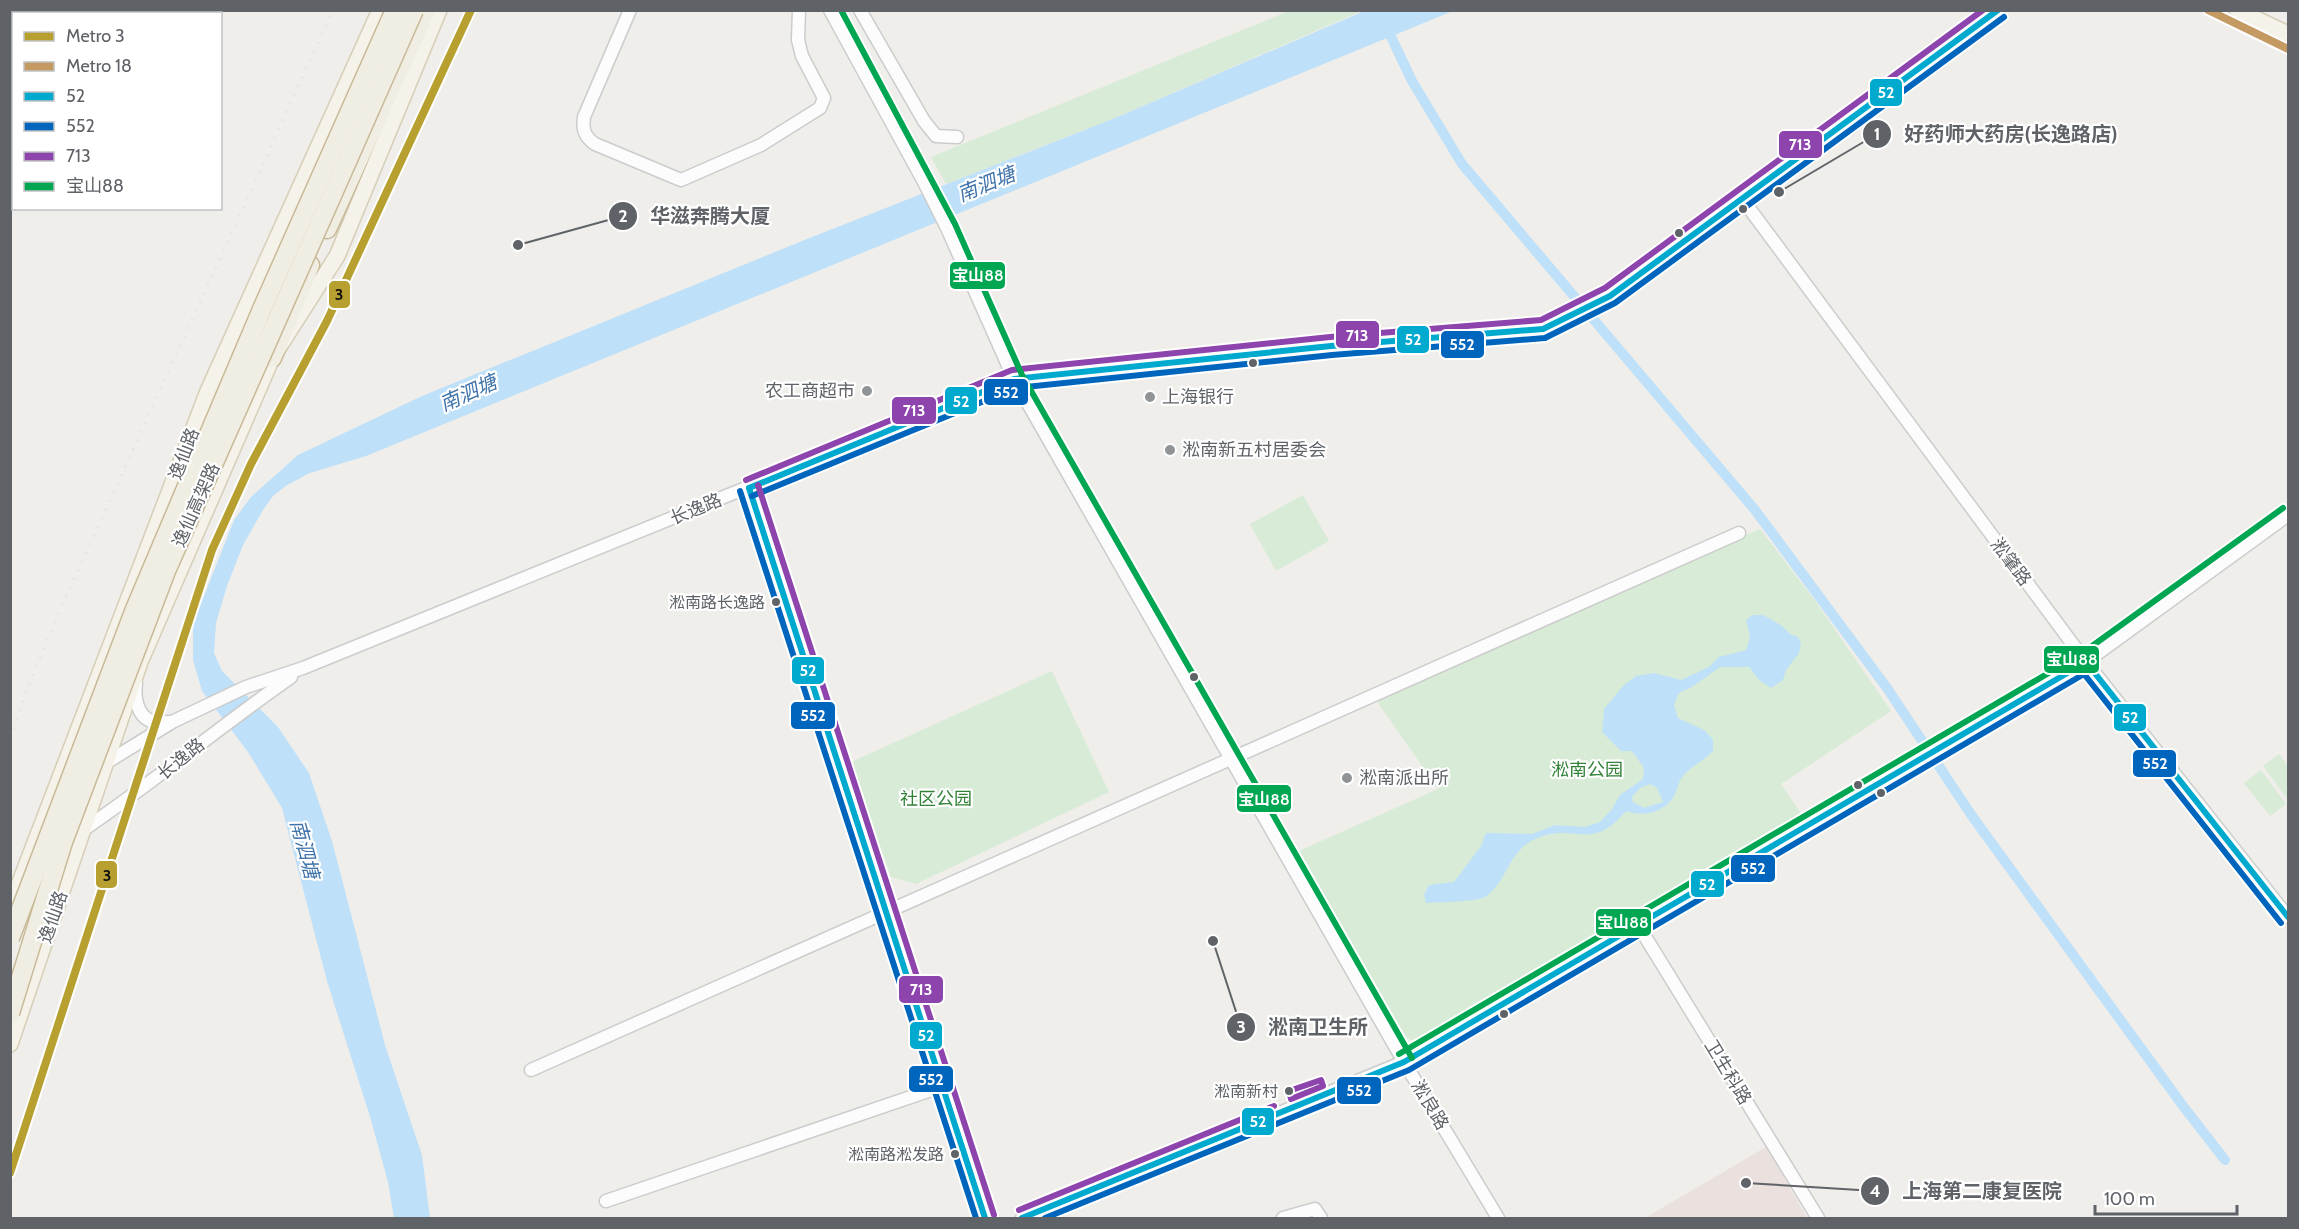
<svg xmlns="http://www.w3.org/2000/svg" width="2299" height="1229" font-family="Cabin,'Noto Sans SC',sans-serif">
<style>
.medical{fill:#eae0de}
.green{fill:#d8ebd6}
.water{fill:#bfe0f9;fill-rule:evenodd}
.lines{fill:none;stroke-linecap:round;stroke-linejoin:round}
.canal{stroke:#bfe0f9;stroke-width:10}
.minor-casing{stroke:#cbcccc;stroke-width:15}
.major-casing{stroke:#d7ceb8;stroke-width:18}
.highway-casing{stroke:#c8b996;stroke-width:21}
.minor{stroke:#fdfcfc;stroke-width:12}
.major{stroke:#f4f2e9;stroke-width:15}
.highway{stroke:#f0ede3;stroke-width:18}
.rail{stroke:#e4e4e4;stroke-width:3;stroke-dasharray:1.5 8;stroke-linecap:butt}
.highway-bridge-casing{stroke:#c8b996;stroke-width:21;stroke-linecap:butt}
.highway-bridge{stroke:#f0ede3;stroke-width:18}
.bus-1-casing{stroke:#fff;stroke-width:10}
.bus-2-casing{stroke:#fff;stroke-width:10}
.bus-3-casing{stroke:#fff;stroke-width:10}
.bus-4-casing{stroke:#fff;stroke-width:10}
.bus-1{stroke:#00a9ce;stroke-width:6}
.bus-2{stroke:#0065bd;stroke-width:6}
.bus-3{stroke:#8e44ad;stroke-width:6}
.bus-4{stroke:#00a651;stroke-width:6}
.metro-1-casing{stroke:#fff;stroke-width:12}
.metro-2-casing{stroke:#fff;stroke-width:12}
.metro-1{stroke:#b7a02f;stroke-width:8}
.metro-2{stroke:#c49a62;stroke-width:8}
.bus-dot{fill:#5f6368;stroke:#fff;stroke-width:2}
.poi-dot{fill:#919496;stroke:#fff;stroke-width:2}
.labels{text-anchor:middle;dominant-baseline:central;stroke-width:4.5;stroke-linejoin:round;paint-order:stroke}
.bus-label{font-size:16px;fill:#5f6368;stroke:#fff;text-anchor:end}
.poi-label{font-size:18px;fill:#5f6368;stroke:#fff;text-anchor:start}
.street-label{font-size:18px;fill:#5f6368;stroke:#fff}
.park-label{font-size:18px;fill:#348238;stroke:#fff}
.water-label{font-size:20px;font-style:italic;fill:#4174aa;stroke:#fff}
.leader{fill:none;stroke:#5f6368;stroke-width:2}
.callout-dot{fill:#5f6368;stroke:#fff;stroke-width:2}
.mark-label{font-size:18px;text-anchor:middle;font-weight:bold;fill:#fff}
.callout-label{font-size:20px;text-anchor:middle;font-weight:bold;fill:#5f6368;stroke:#fff;stroke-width:4.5;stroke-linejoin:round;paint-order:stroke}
.line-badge{stroke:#fff;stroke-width:2}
.badge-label{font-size:16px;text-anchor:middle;font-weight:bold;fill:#fff}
.pale-badge-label{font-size:16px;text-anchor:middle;font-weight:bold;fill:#111}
</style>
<rect width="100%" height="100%" fill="#efeeea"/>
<!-- medical -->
<polygon class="medical" points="1766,1147 1807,1218 1645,1218"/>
<!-- green -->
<g class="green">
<polygon points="1358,10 1359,12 1115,118 946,184 931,157 1289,11"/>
<polygon points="1303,495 1329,541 1276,571 1250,524"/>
<polygon points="1760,529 1816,602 1891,711 1781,784 1804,818 1428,1036 1413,1041 1403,1035 1299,851 1438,789 1376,700"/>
<polygon points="1052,671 1109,792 916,884 891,877 849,763"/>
<polygon points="2279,754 2288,766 2288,800 2263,766"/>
<polygon points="2261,770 2286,804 2270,816 2244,783"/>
</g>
<!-- water -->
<g class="water">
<polygon points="1364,11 1453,11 366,456 310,473 287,485 273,496 263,510 243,545 227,586 216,623 214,653 222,671 278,727 309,773 332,841 385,1045 422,1155 430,1218 394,1218 388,1182 371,1120 327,981 282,808 248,752 202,691 193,660 193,624 234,520 251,497 298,455 422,396 807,239 1115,118"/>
<path d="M1752 615H1763L1782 626 1790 634 1798 637 1801 644 1799 653 1786 670 1783 680 1771 688 1759 680 1749 667H1720L1692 687 1679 693 1674 705 1678 718 1704 730 1713 739V751C1705 760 1689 768 1683 776 1678 782 1677 791 1673 798 1662 813 1644 817 1626 811 1590 854 1575 821 1535 839 1508 851 1507 883 1485 897 1476 902 1438 902 1426 903L1424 895 1429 885 1454 882 1481 846 1486 833 1532 834 1555 825 1585 827 1600 822 1612 809 1620 795 1643 779 1644 768 1632 751H1621L1602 732 1604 709 1623 686 1636 676 1654 673 1681 680 1709 667 1719 657 1746 650 1750 637 1746 620ZM1650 784 1657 788 1663 802 1644 808 1633 802 1632 797 1640 788Z"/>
</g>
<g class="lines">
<!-- canal -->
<polyline class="canal" points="1385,24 1412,81 1462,164 1755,510 1887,688 1972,816 2183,1106 2225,1160"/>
<!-- minor casing -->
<g class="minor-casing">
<g id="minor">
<path d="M630 10 584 117C582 130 585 137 595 144L681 180 761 145 820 108 824 98 802 56 798 40 799 10"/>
<polyline points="830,10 924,182 947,228 1014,379 1404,1062 1498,1218"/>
<polyline points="860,10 924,121 936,136 957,137"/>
<polyline points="1743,200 2086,662 2288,917"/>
<polyline points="749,488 985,1218"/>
<path d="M136 683C134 697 137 719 155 722 160 723 166 722 170 722"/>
<polyline points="104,764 174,721 246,687 303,668 1014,379 1331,346 1543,329 1610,296 1999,10"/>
<path d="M80 832C153 783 219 727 291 677"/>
<polyline points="1638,925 1818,1218"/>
<path d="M531 1070C935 893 1336 711 1739 533"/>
<polyline points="606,1201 943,1086"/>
<polyline points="1022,1218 1404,1062 2086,662 2288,515"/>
<polyline points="1283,1218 1315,1209 1321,1218"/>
</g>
</g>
<!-- major casing -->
<g class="major-casing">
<g id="major">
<polyline points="2237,10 2288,34"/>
<polyline points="10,908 208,391 380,10"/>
<polyline points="10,1044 140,662 272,358 337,256 439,10"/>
</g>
</g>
<!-- highway casing -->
<g class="highway-casing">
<g id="highway">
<polyline points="327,229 426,10"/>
<polyline points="272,358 310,265"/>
</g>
</g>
<!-- minor -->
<use href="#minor" class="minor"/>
<!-- major -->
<use href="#major" class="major"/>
<!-- highway -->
<use href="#highway" class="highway"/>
<!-- rail -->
<polyline class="rail" points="10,738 32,676 61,608 333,10"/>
<!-- highway-bridge casing -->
<g class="highway-bridge-casing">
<g id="highway-bridge">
<polyline points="10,938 135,609 262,309 395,10"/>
<polyline points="10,1013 63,842 166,571 414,10"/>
</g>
</g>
<!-- highway-bridge -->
<use href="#highway-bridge" class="highway-bridge"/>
<!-- bus-1 casing -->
<g class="bus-1-casing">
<g id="bus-1">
<polyline points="749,488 1014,379 1331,346 1543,329 1610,296 1998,10"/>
<polyline points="749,488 985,1218"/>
<polyline points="1022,1218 1404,1062 2086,662 2288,917"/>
</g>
</g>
<!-- bus-2 casing -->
<g class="bus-2-casing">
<g id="bus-2">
<polyline points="740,491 976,1218"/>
<polyline points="752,496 1016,388 1332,355 1545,338 1615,303 2004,17"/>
<polyline points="1045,1218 1409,1070 2084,674 2281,923"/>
</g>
</g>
<!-- bus-3 casing -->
<g class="bus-3-casing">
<g id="bus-3">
<polyline points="746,480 1012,370 1330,337 1541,320 1605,288 1983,10"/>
<polyline points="758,485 994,1215"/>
<polygon points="1321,1080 1323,1086 1291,1099 1289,1091"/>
<polyline points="1019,1210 1274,1106"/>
</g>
</g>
<!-- bus-4 casing -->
<g class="bus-4-casing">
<g id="bus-4">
<polyline points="841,10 955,224 1022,375 1412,1058"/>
<polyline points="1399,1054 2081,654 2283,508"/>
</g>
</g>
<!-- bus-1 -->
<use href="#bus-1" class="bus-1"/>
<!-- bus-2 -->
<use href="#bus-2" class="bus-2"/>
<!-- bus-3 -->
<use href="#bus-3" class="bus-3"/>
<!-- bus-4 -->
<use href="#bus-4" class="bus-4"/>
<!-- metro-1 casing -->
<g class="metro-1-casing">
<polyline id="metro-1" points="10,1173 212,550 251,464 327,321 471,10"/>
</g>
<!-- metro-2 casing -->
<g class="metro-2-casing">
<polyline id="metro-2" points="2208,10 2288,49"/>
</g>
<!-- metro-1 -->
<use href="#metro-1" class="metro-1"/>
<!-- metro-2 -->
<use href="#metro-2" class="metro-2"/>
</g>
<!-- markers -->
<g class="bus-dot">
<circle cx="1743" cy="209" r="5"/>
<circle cx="1679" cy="233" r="5"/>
<circle cx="1253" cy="363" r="5"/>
<circle cx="776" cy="602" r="5"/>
<circle cx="1194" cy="677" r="5"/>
<circle cx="1858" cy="785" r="5"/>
<circle cx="1881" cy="793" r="5"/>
<circle cx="1504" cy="1014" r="5"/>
<circle cx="1289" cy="1091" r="5"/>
<circle cx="955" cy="1154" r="5"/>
</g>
<g class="poi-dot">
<circle cx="867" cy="391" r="6"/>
<circle cx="1150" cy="397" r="6"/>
<circle cx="1170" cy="450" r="6"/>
<circle cx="1347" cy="778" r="6"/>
</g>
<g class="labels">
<!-- bus labels -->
<g class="bus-label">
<text x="765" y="602">淞南路长逸路</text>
<text x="1278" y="1091">淞南新村</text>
<text x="944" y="1154">淞南路淞发路</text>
</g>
<!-- poi labels -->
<g class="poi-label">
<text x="855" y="391" text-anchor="end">农工商超市</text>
<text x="1162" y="397">上海银行</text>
<text x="1182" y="450">淞南新五村居委会</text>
<text x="1359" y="778">淞南派出所</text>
</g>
<!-- street labels -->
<g class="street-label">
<text transform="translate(184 454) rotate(-69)">逸仙路</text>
<text transform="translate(196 505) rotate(-66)">逸仙高架路</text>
<text transform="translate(696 509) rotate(-22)">长逸路</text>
<text transform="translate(2011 562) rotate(53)">淞肇路</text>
<text transform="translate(181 759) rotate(-39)">长逸路</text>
<text transform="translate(53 917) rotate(-71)">逸仙路</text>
<text transform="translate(1728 1072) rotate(59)">卫生科路</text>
<text transform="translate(1430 1105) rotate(59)">淞良路</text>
</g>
<!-- park labels -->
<g class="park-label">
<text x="1587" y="770">淞南公园</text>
<text x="936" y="799">社区公园</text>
</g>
<!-- water labels -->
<g class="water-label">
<text transform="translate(986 184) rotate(-22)">南泗塘</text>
<text transform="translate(468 393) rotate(-24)">南泗塘</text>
<text transform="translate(305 849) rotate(75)">南泗塘</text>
</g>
</g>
<!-- callouts -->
<path class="leader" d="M1779 192L1877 134M518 245L623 216M1213 941L1241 1027M1746 1183L1875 1191"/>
<g class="callout-dot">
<circle cx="1779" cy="192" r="6"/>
<circle cx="518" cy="245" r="6"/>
<circle cx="1213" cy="941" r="6"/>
<circle cx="1746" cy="1183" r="6"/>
<circle cx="1877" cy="134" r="15"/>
<circle cx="623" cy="216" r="15"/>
<circle cx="1241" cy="1027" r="15"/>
<circle cx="1875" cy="1191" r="15"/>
</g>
<g class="mark-label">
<text x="1877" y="140">1</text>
<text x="623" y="222">2</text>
<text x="1241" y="1033">3</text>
<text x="1875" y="1197">4</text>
</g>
<g class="callout-label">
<text x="2011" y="141">好药师大药房(长逸路店)</text>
<text x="710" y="223">华滋奔腾大厦</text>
<text x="1318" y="1034">淞南卫生所</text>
<text x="1982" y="1198">上海第二康复医院</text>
</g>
<g class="line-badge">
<rect x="1869" y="78" width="34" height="29" rx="6" fill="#00a9ce"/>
<rect x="1778" y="130" width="45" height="29" rx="6" fill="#8e44ad"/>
<rect x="949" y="261" width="57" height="29" rx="6" fill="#00a651"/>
<rect x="328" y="280" width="23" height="29" rx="6" fill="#b7a02f"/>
<rect x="1335" y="320" width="45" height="29" rx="6" fill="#8e44ad"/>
<rect x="1396" y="325" width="34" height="29" rx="6" fill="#00a9ce"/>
<rect x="1440" y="330" width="45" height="29" rx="6" fill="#0065bd"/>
<rect x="983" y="378" width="46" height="28" rx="6" fill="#0065bd"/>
<rect x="944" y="386" width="34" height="29" rx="6" fill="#00a9ce"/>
<rect x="891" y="396" width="46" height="29" rx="6" fill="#8e44ad"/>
<rect x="2043" y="645" width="57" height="29" rx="6" fill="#00a651"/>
<rect x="791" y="656" width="34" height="29" rx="6" fill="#00a9ce"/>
<rect x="790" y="701" width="46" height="29" rx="6" fill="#0065bd"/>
<rect x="2113" y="703" width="34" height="29" rx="6" fill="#00a9ce"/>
<rect x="2132" y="749" width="45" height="29" rx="6" fill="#0065bd"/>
<rect x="1236" y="784" width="56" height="29" rx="6" fill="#00a651"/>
<rect x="1730" y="854" width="46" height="29" rx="6" fill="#0065bd"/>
<rect x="95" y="860" width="23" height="29" rx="6" fill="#b7a02f"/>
<rect x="1690" y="870" width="35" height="28" rx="6" fill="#00a9ce"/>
<rect x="1595" y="908" width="57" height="29" rx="6" fill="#00a651"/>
<rect x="898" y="975" width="46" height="29" rx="6" fill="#8e44ad"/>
<rect x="909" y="1021" width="34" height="29" rx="6" fill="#00a9ce"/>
<rect x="908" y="1065" width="46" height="28" rx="6" fill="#0065bd"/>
<rect x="1336" y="1076" width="46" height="29" rx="6" fill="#0065bd"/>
<rect x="1241" y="1107" width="34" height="29" rx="6" fill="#00a9ce"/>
</g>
<g class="badge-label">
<text x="1886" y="98">52</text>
<text x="1800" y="150">713</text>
<text x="978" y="281">宝山88</text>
<text x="1357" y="341">713</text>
<text x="1413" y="345">52</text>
<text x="1462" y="350">552</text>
<text x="1006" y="398">552</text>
<text x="961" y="407">52</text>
<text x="914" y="416">713</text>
<text x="2072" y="665">宝山88</text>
<text x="808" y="676">52</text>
<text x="813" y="721">552</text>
<text x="2130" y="723">52</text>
<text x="2155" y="769">552</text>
<text x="1264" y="805">宝山88</text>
<text x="1753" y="874">552</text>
<text x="1707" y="890">52</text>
<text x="1623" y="928">宝山88</text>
<text x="921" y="995">713</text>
<text x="926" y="1041">52</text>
<text x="931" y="1085">552</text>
<text x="1359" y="1096">552</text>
<text x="1258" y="1127">52</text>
</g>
<g class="pale-badge-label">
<text x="339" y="300">3</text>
<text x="107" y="881">3</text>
</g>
<!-- border -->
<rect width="2299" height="1229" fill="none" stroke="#5f6368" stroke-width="24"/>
<!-- legend -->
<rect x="12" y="12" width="210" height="198" fill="#ffffff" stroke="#bfc1c3" stroke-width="1.5"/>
<rect x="24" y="32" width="30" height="9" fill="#b7a02f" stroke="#bfc1c3" stroke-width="1.5"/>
<text x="66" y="42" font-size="18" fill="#5f6368">Metro 3</text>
<rect x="24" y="62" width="30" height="9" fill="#c49a62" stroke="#bfc1c3" stroke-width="1.5"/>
<text x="66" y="72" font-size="18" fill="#5f6368">Metro 18</text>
<rect x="24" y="92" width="30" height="9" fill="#00a9ce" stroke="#bfc1c3" stroke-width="1.5"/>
<text x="66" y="102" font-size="18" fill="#5f6368">52</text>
<rect x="24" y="122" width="30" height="9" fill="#0065bd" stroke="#bfc1c3" stroke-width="1.5"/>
<text x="66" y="132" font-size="18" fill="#5f6368">552</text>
<rect x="24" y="152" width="30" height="9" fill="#8e44ad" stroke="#bfc1c3" stroke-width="1.5"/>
<text x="66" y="162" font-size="18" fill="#5f6368">713</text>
<rect x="24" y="182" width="30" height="9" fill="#00a651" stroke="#bfc1c3" stroke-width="1.5"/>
<text x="66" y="192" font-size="18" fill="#5f6368">宝山88</text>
<!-- scale -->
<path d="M2095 1205v9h142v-9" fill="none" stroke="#5f6368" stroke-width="3"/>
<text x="2104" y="1205" font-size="18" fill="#5f6368" stroke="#ffffff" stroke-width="4.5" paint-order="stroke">100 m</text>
</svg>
